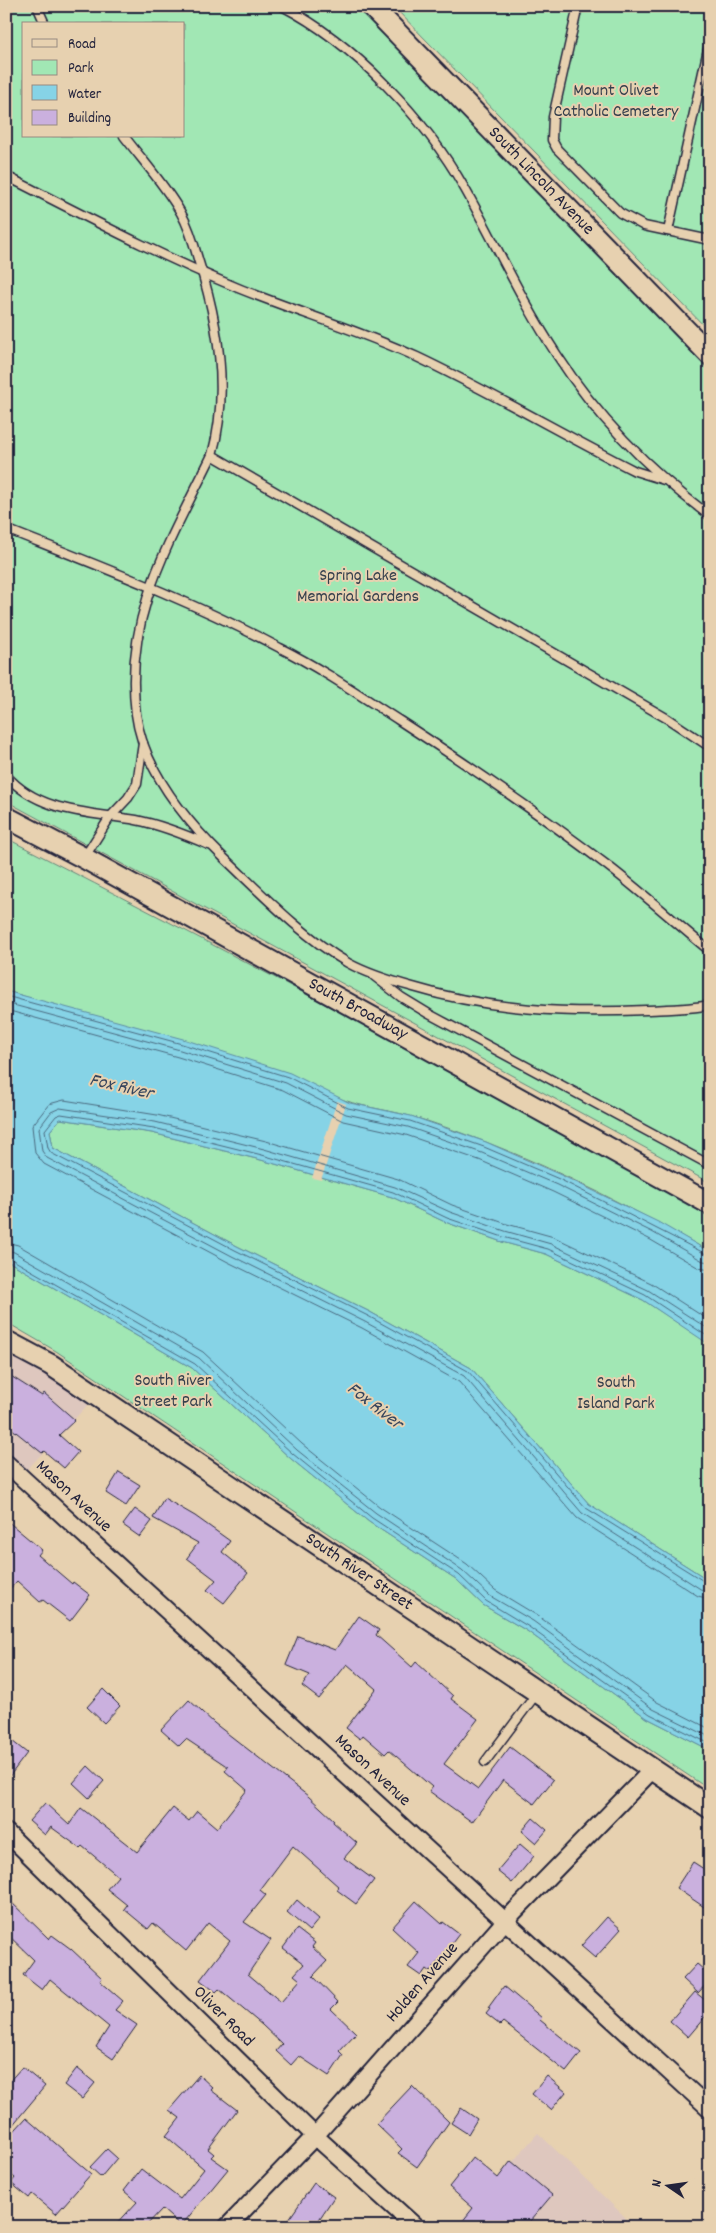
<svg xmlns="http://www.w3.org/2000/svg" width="716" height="2233" font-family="Dekko,sans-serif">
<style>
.built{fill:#dec7be}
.green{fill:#a1e7b4;stroke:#628478;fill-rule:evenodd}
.water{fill:#86d3e6;stroke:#5e8ca2}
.pier{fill:#e7d1b0}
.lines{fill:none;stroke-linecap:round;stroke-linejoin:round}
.shore{stroke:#4a697f;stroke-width:1}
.building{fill:#cab0de;stroke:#22223b}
.service-casing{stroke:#22223b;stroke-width:11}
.minor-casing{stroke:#22223b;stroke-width:20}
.tertiary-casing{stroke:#22223b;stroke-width:24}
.service{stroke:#e7d1b0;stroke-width:8}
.minor{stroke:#e7d1b0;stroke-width:16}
.tertiary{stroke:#e7d1b0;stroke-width:20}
.labels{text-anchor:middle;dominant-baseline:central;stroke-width:4;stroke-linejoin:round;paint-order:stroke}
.park-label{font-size:18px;fill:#35404d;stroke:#e7d1b0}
.street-label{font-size:18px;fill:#22223b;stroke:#e7d1b0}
.water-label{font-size:19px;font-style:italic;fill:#36455d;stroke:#e7d1b0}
</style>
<rect width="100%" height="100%" fill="#e7d1b0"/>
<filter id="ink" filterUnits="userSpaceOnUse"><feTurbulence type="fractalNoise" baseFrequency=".02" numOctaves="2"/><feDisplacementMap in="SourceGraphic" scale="10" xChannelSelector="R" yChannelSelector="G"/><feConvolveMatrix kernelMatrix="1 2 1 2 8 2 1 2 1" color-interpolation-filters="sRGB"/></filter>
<g filter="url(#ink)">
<!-- built -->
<g class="built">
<polygon points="6,1345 94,1398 23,1474 6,1458"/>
<polygon points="710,2058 710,2101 699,2090"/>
<polygon points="538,2133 626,2218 618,2227 455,2227"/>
</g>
<!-- green -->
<g class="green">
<path d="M6 6H356L710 371V1183L6 801ZM24 24H184V136H24Z"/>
<polygon points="393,6 710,6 710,332"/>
<path d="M6 838C243 959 478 1084 710 1214V1252C638 1211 563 1172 486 1142 461 1133 436 1123 410 1116 385 1109 358 1107 334 1096L93 1016 6 991Z"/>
<polygon points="60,1119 152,1133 261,1160 392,1197 445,1222 502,1242 546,1254 643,1300 704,1340 710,1345 710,1581 589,1504 471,1368 370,1312 237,1246 53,1148 50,1131"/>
<polygon points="6,1260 192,1368 290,1458 369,1522 456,1579 483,1605 527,1631 647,1718 710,1750 710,1790 56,1351 6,1322"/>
</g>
<!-- water -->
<polygon class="water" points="6,991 183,1039 290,1073 350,1103 411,1116 486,1142 561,1175 658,1222 710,1252 710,1345 643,1300 546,1254 502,1242 445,1222 392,1197 261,1160 152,1133 60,1119 50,1131 53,1148 237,1246 370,1312 471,1368 589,1504 710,1581 710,1750 647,1718 527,1631 483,1605 456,1579 369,1522 290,1458 192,1368 6,1260"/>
<!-- pier -->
<polygon class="pier" points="337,1101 346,1104 321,1180 312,1178"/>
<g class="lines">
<!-- shore -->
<g class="shore">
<polyline points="6,996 182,1044 288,1077 348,1108 410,1121 484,1147 559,1179 710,1256"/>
<polyline points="6,1003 180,1050 286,1083 346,1114 408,1127 482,1153 557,1185 652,1232 703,1261 710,1262"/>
<polyline points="6,1010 178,1057 283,1090 343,1121 406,1135 479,1160 553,1192 649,1239 699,1268 710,1270"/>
<polyline points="6,1242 18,1245 203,1352 302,1444 380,1507 467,1564 495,1590 538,1616 657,1702 710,1729"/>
<polyline points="6,1250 14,1252 199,1358 297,1450 376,1513 462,1570 490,1596 533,1621 653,1709 710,1737"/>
<polyline points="6,1256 195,1364 293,1454 372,1518 459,1575 486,1601 529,1627 650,1714 710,1744"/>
<polyline points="710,1321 651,1283 554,1237 507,1224 452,1205 398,1179 266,1141 157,1115 64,1100 49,1104 32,1126 35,1153 44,1164 228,1262 362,1328 459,1382 577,1518 698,1596 710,1599"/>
<polyline points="710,1330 648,1290 551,1244 505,1231 450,1212 395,1187 264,1149 155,1122 60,1108 51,1112 39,1128 42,1151 47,1158 232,1256 365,1322 464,1376 582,1513 702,1590 710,1592"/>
<polyline points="710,1338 645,1295 548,1249 503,1237 447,1218 393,1192 262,1155 154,1128 61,1114 56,1116 45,1130 48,1148 51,1153 235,1250 368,1316 468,1371 586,1508 710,1585"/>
</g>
</g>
<!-- building -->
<g class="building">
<polygon points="6,1373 42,1396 44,1393 75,1420 59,1435 78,1452 64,1468 44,1451 42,1453 6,1424"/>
<polygon points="119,1472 140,1485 126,1506 106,1493"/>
<polygon points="164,1498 195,1516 230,1541 222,1552 248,1573 224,1603 207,1590 216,1580 187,1558 198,1543 153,1518"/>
<polygon points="135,1509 152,1521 140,1537 123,1525"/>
<polygon points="6,1520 42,1550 38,1555 72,1584 73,1582 90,1595 70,1621 43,1600 40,1602 17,1581 6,1593"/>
<polygon points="359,1616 379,1630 376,1635 412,1667 416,1662 453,1696 451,1699 478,1719 444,1764 478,1789 510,1747 553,1780 534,1804 503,1780 472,1822 429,1791 432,1787 389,1750 385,1754 363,1735 360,1739 346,1728 376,1689 347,1664 319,1699 302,1686 310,1675 286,1665 298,1636 335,1650"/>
<polygon points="103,1689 120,1706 104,1723 87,1707"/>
<polygon points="189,1700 214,1723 308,1796 334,1820 333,1822 357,1843 344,1858 374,1880 356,1904 337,1890 339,1887 293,1846 260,1890 266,1895 244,1922 271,1940 248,1974 281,2002 300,1980 294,1975 304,1964 283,1948 297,1929 315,1943 312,1947 327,1961 313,1976 338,2002 331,2009 356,2033 339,2051 343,2055 329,2076 299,2056 291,2065 276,2051 282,2044 262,2025 219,1989 216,1992 200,1980 230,1941 208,1923 186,1951 153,1923 148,1929 124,1909 127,1905 107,1889 118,1876 82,1846 80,1848 51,1827 45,1835 29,1821 45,1803 69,1825 81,1808 137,1852 173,1808 189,1821 197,1811 217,1828 247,1790 225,1771 228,1767 186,1739 179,1746 161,1730"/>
<polygon points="12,1741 27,1753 6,1781 6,1748"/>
<polygon points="88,1766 104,1781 89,1798 73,1783"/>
<polygon points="533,1818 547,1830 536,1843 522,1831"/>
<polygon points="520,1844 534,1856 512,1883 497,1871"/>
<polygon points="693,1862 710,1873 710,1911 676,1888"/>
<polygon points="6,1897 49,1939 52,1935 71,1949 102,1978 100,1981 123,2001 115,2010 137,2025 113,2059 96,2047 109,2027 50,1979 42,1990 23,1975 34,1960 6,1933"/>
<polygon points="297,1900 319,1919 309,1931 287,1912"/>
<polygon points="416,1901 442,1924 443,1922 459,1934 430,1972 426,1969 421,1976 408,1967 419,1953 392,1928"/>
<polygon points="607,1917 621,1929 595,1958 581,1946"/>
<polygon points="697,1964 710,1975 710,1980 698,1993 683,1979"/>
<polygon points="504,1986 542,2018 540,2020 581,2053 566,2072 503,2022 500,2025 486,2014 490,2009 488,2008"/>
<polygon points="695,1992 710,2004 710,2011 688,2037 670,2021"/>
<polygon points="22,2067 45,2086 6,2133 6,2085"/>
<polygon points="77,2068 95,2083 82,2099 64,2085"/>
<polygon points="199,2075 213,2088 211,2090 237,2110 208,2149 214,2154 211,2157 228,2169 181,2226 162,2209 145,2227 114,2227 137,2202 124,2191 141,2169 180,2199 204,2169 166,2136 180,2118 169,2110"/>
<polygon points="547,2076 566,2092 551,2110 532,2094"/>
<polygon points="412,2086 449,2122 417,2167 398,2153 402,2149 376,2124"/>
<polygon points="461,2108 477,2119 468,2134 451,2123"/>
<polygon points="26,2118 91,2174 56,2214 32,2194 29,2198 11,2183 15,2178 6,2170 6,2140"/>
<polygon points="107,2149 117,2158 101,2177 90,2167"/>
<polygon points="473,2157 498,2178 511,2161 552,2195 525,2227 458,2227 473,2208 449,2187"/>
<polygon points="314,2183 334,2197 314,2227 301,2227 289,2219"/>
</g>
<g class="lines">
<!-- service casing -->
<g class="service-casing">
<g id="service">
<polyline points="37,6 45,24"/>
<path d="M282 6C354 43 425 118 465 189 496 244 522 302 557 355 597 417 650 471 710 516"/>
<polyline points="578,6 553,117 552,140 557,149 620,213 644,226 710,240"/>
<path d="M124 136C143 161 165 185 181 213 189 227 194 244 198 259 218 321 230 391 212 455 171 540 123 615 136 714 143 769 186 821 224 858 263 895 302 936 348 963 368 974 391 981 413 987 489 1010 567 1014 646 1010 667 1009 689 1009 710 1005"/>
<path d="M6 176C83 215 158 255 238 288 297 312 359 330 417 357 491 392 562 434 635 471L664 480"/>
<polyline points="668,231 710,40"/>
<polyline points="212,455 668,719 710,747"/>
<path d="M6 529C99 566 192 601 280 648 322 669 361 696 400 721 471 767 541 815 608 866 643 893 676 923 710 951"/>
<path d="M6 775C39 813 90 812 136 820 161 825 186 835 209 845"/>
<polyline points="84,858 110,817 128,798 137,784 143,743"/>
<polyline points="374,976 401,997 429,1014 710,1165"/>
<polyline points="485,1762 537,1693"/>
</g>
</g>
<!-- minor casing -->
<g class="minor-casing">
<g id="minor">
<polyline points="6,1463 710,2109"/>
<polyline points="6,1832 315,2136 416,2227"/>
<polyline points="227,2227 315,2136 505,1921 653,1769"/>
</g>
</g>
<!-- tertiary casing -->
<g class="tertiary-casing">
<g id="tertiary">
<path id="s1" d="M371 6 710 355"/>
<path id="s2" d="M6 817 84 858 710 1204"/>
<path id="s3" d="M6 1341 51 1365 710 1808"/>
</g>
</g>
<!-- service -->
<use href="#service" class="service"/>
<!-- minor -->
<use href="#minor" class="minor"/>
<!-- tertiary -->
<use href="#tertiary" class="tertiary"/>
</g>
</g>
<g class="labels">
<!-- park labels -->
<g class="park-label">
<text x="616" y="91">Mount Olivet<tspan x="616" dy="21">Catholic Cemetery</tspan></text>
<text x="358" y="576">Spring Lake<tspan x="358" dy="21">Memorial Gardens</tspan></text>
<text x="173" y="1381">South River<tspan x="173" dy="21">Street Park</tspan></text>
<text x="616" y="1383">South<tspan x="616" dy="21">Island Park</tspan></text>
</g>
<!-- street labels -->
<g class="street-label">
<text stroke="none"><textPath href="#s1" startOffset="244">South Lincoln Avenue</textPath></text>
<text stroke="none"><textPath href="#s2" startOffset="401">South Broadway</textPath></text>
<text transform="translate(73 1497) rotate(43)">Mason Avenue</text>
<text stroke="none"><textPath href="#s3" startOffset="422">South River Street</textPath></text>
<text transform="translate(372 1771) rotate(43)">Mason Avenue</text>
<text transform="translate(423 1983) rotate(-49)">Holden Avenue</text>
<text transform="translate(223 2017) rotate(45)">Oliver Road</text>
</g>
<!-- water labels -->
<g class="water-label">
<text transform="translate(121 1088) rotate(13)">Fox River</text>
<text transform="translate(374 1407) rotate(38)">Fox River</text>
</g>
</g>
<!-- margin -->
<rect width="716" height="2233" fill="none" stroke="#e7d1b0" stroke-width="25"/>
<rect x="12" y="12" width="691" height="2208" fill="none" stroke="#22223b" stroke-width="2" filter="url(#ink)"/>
<!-- legend -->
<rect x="22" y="22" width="162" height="115" fill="#e7d1b0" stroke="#988b81"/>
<rect x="32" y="39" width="25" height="8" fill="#e7d1b0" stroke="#988b81"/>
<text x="68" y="48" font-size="15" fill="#22223b">Road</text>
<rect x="32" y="60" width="25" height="15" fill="#a1e7b4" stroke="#988b81"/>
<text x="68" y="72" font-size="15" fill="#22223b">Park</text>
<rect x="32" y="85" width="25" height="15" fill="#86d3e6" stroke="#988b81"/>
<text x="68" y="98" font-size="15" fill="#22223b">Water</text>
<rect x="32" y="110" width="25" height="15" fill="#cab0de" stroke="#988b81"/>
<text x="68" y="122" font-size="15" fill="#22223b">Building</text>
<!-- north arrow -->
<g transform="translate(668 2186) rotate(283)" stroke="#e7d1b0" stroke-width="4" paint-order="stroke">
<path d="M0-4L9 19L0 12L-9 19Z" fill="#22223b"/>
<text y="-8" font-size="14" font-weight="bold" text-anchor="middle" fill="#22223b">N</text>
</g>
</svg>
